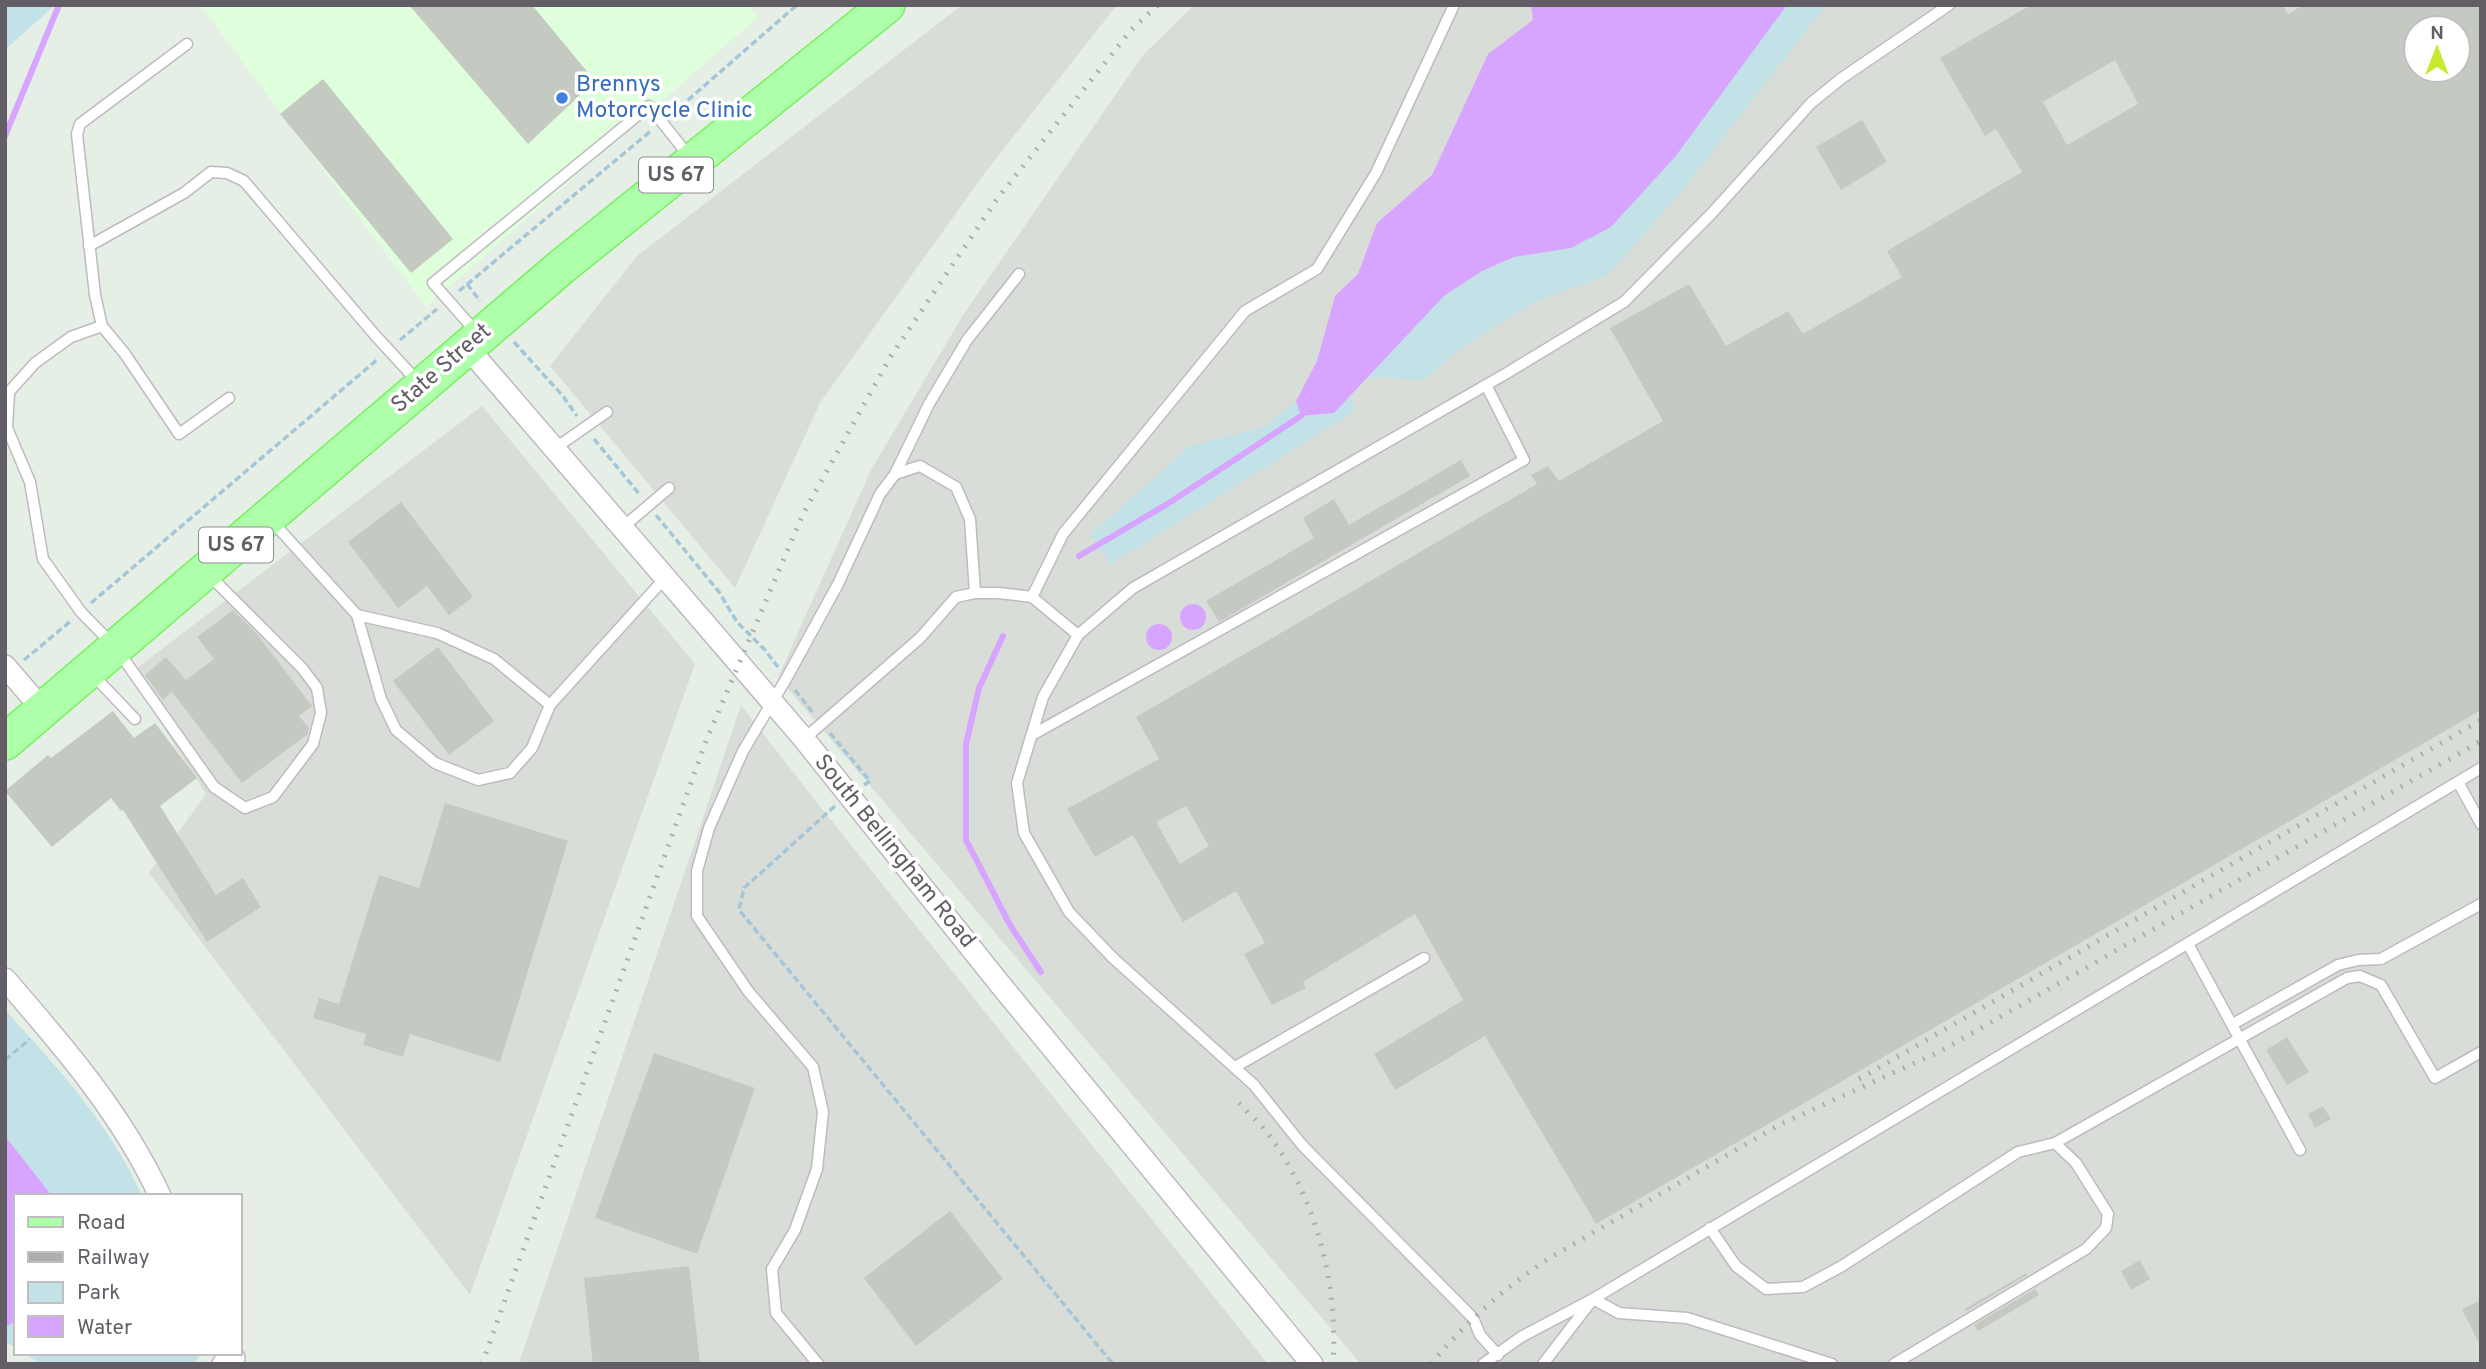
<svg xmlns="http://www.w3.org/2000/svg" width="2486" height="1369" font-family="Overpass,sans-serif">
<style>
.commercial{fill:#dffedb}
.industrial{fill:#d8ded7;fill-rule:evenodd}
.green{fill:#c2e2e7}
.water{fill:#d7a5ff}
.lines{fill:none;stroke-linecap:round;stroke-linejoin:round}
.stream{stroke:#d7a5ff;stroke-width:6}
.building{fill:#c4cac1;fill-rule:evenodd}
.lane-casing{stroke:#bfbac1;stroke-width:13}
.street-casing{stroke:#bfbac1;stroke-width:24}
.primary-casing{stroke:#75f15c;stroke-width:38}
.path{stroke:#a5c5d8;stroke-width:3.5;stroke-dasharray:7 3.5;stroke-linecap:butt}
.lane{stroke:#fff;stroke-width:10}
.street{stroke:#fff;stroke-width:21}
.primary{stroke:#aeffaa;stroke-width:35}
.rail{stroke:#afaeaf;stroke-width:5;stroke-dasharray:2 9;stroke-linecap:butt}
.shop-dot{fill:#3f7fe0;stroke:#fff;stroke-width:2.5}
.labels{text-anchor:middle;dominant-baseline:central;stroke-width:7;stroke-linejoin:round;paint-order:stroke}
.shield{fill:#fff;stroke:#928e93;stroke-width:2}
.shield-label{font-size:21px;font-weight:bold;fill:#635d65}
.shop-label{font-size:23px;fill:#366cbe;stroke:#fff;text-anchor:start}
.street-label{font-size:23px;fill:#635d65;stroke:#fff}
</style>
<rect width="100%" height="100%" fill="#e6efe5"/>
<!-- commercial -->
<polygon class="commercial" points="200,5 748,5 758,17 426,307"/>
<!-- industrial -->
<g class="industrial">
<polygon points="962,5 1117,5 984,174 820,403 735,588 550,366 637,256"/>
<path d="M1194 5H2481V1364H1361L778 677 871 470 963 315 1143 55ZM2416 28H2458V70H2416Z"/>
<polygon points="482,406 695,664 470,1295 149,873 206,794 129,674"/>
<polygon points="741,705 818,804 1268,1364 523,1364 520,1360"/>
</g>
<!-- green -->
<g class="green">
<polygon points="5,5 55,5 7,48 5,53"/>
<polygon points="1787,5 1825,6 1681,192 1608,275 1537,301 1461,348 1424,380 1368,377 1444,296 1482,271 1514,257 1571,248 1675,157"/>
<polygon points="1351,395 1355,411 1111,564 1090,535 1190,446 1265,427 1296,401 1301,416 1334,413"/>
<path d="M5 1010C58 1068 110 1124 142 1196H16L5 1192Z"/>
<polygon points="16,1284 16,1348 5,1342 5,1296"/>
<polygon points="24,1353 201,1353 194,1364 41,1364"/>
</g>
<!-- water -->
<g class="water">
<polygon points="1531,5 1787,5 1675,157 1611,227 1571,248 1514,257 1482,271 1444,296 1334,413 1301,416 1296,401 1317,361 1335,296 1358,274 1377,223 1432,175 1488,54 1533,20"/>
<circle cx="1193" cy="617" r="13"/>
<circle cx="1159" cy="637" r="13"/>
<polygon points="5,1136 52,1196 16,1196 16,1321 5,1327"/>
</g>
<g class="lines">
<!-- stream -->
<g class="stream">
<polyline points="5,136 59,5"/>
<polyline points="1079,556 1169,503 1301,416"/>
<polyline points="1003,636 979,688 966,744 966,840 1010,925 1041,972"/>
</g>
</g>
<!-- building -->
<g class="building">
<polygon points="409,5 532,5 595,81 528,144"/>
<path d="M2031 5H2283L2288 14 2303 5H2481V710L1596 1224 1485 1036 1395 1090 1374 1054 1463 1000 1415 914 1303 982 1306 988 1272 1005 1244 954 1265 943 1236 891 1183 922 1133 835 1095 857 1067 809 1159 759 1136 717 1537 484 1531 475 1548 466 1559 481 1663 421 1610 328 1689 284 1726 346 1788 311 1803 334 1902 277 1887 251 2022 172 1996 129 1985 136 1940 58ZM2416 28H2458V70H2416ZM2115 60 2138 104 2067 145 2043 102ZM1186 806 1209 846 1180 864 1156 822Z"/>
<polygon points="323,79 453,239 411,273 280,114"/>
<polygon points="1862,120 1887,162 1841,190 1816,147"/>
<polygon points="1461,460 1470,476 1219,622 1206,601 1314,538 1303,518 1334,499 1349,525"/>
<polygon points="401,502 473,597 449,615 427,586 398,608 348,542"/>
<polygon points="233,610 257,634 312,706 299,716 309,728 308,734 242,783 172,692 163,700 145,675 166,657 186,680 214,659 197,637"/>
<polygon points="438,647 494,721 449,755 393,681"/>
<polygon points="113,711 134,738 155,723 197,778 160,806 216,895 243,878 261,907 207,942 123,810 121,811 111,798 52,847 5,791 48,755 51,758"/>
<polygon points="445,803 568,841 500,1062 410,1034 403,1057 363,1045 366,1034 313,1018 319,998 339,1004 379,875 419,888"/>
<polygon points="2287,1037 2309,1072 2287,1085 2266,1050"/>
<polygon points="654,1053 755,1088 697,1254 595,1218"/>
<polygon points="2323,1106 2331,1119 2315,1128 2308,1114"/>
<polygon points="950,1211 1003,1279 916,1346 864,1278"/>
<polygon points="2140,1260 2150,1279 2131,1290 2121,1271"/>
<polygon points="689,1266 700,1364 593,1364 584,1278"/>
<polygon points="2026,1273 2027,1275 1966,1311 1965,1309"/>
<polygon points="2035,1289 2039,1295 1978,1331 1974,1325"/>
<polygon points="2481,1300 2481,1347 2462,1309"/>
</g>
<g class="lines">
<!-- lane casing -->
<g class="lane-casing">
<g id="lane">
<polyline points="187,44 80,124 77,134 95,295 102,326 125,354 179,434 229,398"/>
<polyline points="89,246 184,193 211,172 227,173 244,181 374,334 419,383"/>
<polyline points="102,326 71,337 35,363 9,392 7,428 30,482 43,559 81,612 116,648 214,787 245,808 273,797 313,744 321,713 317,688 302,668 207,573"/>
<polyline points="477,333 433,283 649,106 689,156"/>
<polyline points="554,449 607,412"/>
<polyline points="895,474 920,466 956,487 970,519 975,593"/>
<polyline points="270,519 357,615 381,699 396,730 435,763 478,780 510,773 532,748 550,705 665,578"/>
<polyline points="622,528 669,488"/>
<polyline points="1032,597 1063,534 1245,311 1317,269 1376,173 1454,5"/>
<polyline points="357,615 437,633 494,659 550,705"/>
<polyline points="91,673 135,719"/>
<polyline points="1032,735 1524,460 1486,385"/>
<polyline points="804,739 920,638 956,597 975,593 999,593 1032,597 1078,635"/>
<polyline points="2458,782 2481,824"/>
<polyline points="2188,944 2300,1150"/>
<polyline points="2233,1024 2338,965 2358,960 2381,959 2481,904"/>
<polyline points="1235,1067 1424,958"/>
<polyline points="2055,1143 2347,978 2360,976 2381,985 2435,1078 2481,1052"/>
<polyline points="1710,1228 1736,1266 1766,1289 1803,1287 1842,1266 2018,1152 2055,1143 2076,1163 2108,1214 2106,1228 2086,1249 1894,1364"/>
<polyline points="1498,1355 1480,1335 1473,1318 1302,1145 1254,1085 1113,958 1069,912 1024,833 1017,783 1043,697 1078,635 1133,588 1507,373 1624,302 1712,213 1811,103 1842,78 1949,5"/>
<polyline points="818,1364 776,1313 772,1269 795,1230 817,1169 823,1112 813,1067 748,991 697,916 697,871 709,828 743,751 786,679 838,584 880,494 895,474 929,404 967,340 1019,274"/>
<polyline points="1483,1364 1521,1337 1593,1299 2481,768"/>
<polyline points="1543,1364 1593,1299 1619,1313 1687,1318 1832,1364"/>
</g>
</g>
<!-- street casing -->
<g class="street-casing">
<g id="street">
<polyline points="467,347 804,739 999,983 1312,1364"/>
<polyline points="5,666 43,710"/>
<path d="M5 979C64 1047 122 1114 160 1196"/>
<polyline points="223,1364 234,1358"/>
</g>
</g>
<!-- primary casing -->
<g class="primary-casing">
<polyline id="primary" points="5,742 560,268 887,5"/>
</g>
<!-- path -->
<g class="path">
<polyline points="672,114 797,5"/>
<polyline points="467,284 480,301"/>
<polyline points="459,291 652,130"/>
<polyline points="400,340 437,309"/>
<polyline points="514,342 562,395 577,416"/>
<polyline points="594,439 640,495"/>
<polyline points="656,515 719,592 737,622 765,650 778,667"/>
<polyline points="91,603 378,359"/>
<polyline points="24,660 72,620"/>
<polyline points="795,690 814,714"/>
<polyline points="830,733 870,781 864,785"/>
<polyline points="835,806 744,888 739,910 1113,1364"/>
<polyline points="5,1060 30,1039"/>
</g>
<!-- lane -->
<use href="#lane" class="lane"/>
<!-- street -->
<use href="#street" class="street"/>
<!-- primary -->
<use href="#primary" class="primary"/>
<!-- rail -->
<g class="rail">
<polyline points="1859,1079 2481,720"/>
<path d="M1239 1103C1248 1113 1260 1123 1268 1134 1317 1199 1338 1284 1333 1364"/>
<polyline points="482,1364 706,741 803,514 891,356 997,199 1131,30 1158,5"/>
<path d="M1431 1364C1467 1321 1506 1286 1553 1256L1779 1125 1941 1051 2481 741"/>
</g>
</g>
<!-- markers -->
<circle class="shop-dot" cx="562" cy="98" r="7"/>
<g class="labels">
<!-- shield labels -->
<g class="shield">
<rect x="639" y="157.5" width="74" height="35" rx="5"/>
<rect x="199" y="527.5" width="74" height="35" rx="5"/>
</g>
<g class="shield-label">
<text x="676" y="175">US 67</text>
<text x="236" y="545">US 67</text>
</g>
<!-- shop labels -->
<g class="shop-label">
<text x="576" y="85">Brennys<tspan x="576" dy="26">Motorcycle Clinic</tspan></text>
</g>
<!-- street labels -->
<g class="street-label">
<text transform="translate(442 369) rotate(-41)">State Street</text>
<text transform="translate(894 852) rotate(51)">South Bellingham Road</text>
</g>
</g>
<!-- border -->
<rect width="2486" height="1369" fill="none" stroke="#635d65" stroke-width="14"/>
<!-- legend -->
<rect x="14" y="1194" width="228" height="161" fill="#ffffff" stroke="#c1bec1" stroke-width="2"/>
<rect x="28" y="1217" width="35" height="10" fill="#aeffaa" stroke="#c1bec1" stroke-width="2"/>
<text x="77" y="1229" font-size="21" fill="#635d65">Road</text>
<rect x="28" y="1252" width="35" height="10" fill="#afaeaf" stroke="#c1bec1" stroke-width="2"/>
<text x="77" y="1264" font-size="21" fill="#635d65">Railway</text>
<rect x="28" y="1282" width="35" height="21" fill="#c2e2e7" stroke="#c1bec1" stroke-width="2"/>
<text x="77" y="1299" font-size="21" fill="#635d65">Park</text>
<rect x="28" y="1316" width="35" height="21" fill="#d7a5ff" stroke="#c1bec1" stroke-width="2"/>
<text x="77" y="1334" font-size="21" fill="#635d65">Water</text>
<!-- north arrow -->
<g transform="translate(2437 49)"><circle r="33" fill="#ffffff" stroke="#c1bec1" stroke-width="2"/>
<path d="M0-5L12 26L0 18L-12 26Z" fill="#c6e931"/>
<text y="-10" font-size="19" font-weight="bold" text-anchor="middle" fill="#635d65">N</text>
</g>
</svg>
